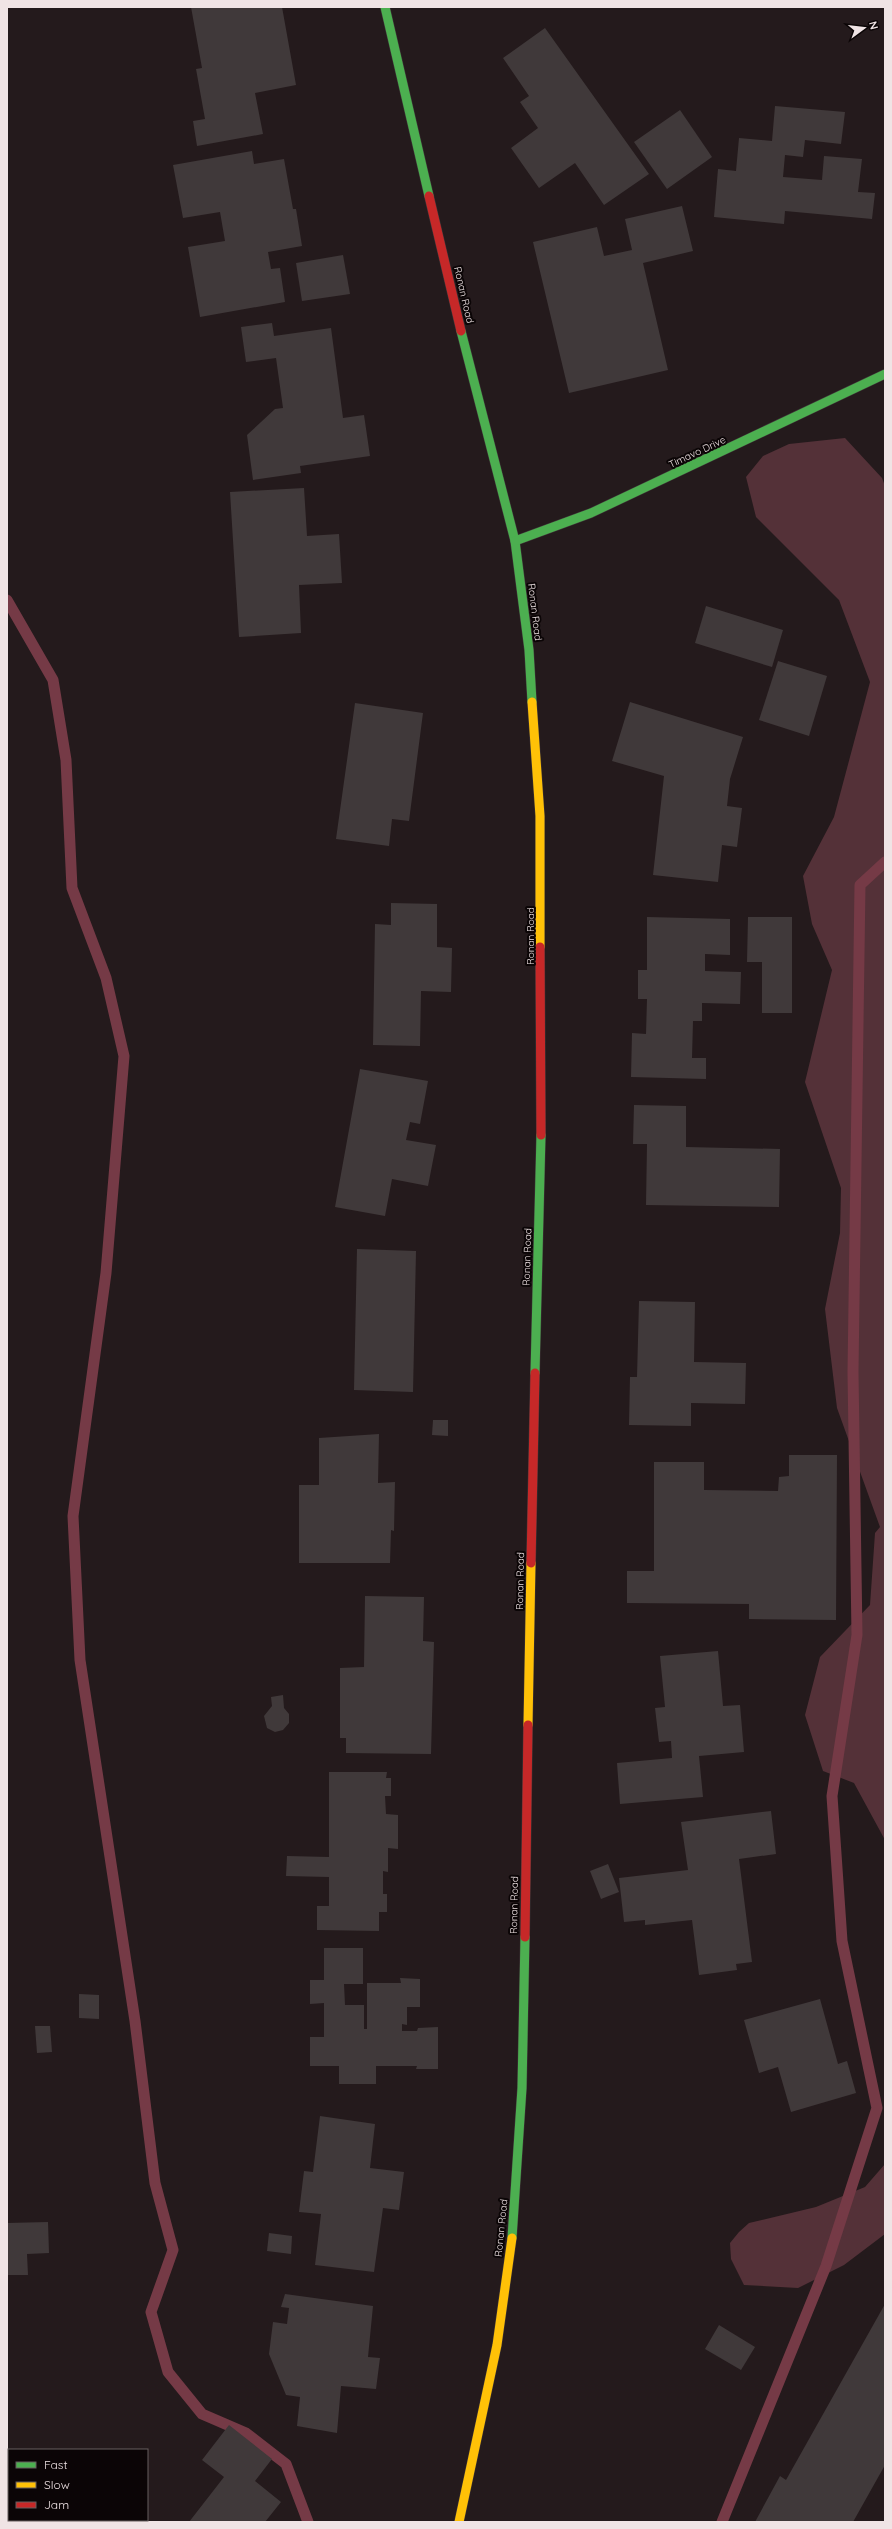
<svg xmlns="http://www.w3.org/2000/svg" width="892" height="2529" font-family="Quicksand,sans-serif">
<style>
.green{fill:#543138}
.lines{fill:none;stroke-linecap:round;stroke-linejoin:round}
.stream{stroke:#753a46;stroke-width:11}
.building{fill:#40393a}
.fast-casing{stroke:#403739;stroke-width:10}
.slow-casing{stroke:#403739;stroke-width:10}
.jam-casing{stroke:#403739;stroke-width:10}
.fast{stroke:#4caf50;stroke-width:9}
.slow{stroke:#ffc107;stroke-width:9}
.jam{stroke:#c62828;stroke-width:9}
.labels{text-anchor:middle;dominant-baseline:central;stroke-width:4;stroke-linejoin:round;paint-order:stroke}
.street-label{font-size:10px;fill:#f0e4e5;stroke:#0b0506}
</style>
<rect width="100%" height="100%" fill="#241a1c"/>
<!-- green -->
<g class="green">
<polygon points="845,438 882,478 885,486 885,1840 854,1783 823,1771 805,1715 820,1657 870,1605 875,1533 880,1527 837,1408 825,1309 840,1233 841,1188 805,1082 832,970 812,924 803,876 834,817 870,682 839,600 756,517 746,477 763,456 789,444"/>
<polygon points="885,2164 885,2234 844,2265 798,2288 744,2285 731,2259 730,2243 739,2232 749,2223 816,2207 865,2187"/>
</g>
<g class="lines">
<!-- stream -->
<g class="stream">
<polyline points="7,600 53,680 66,760 72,888 106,978 124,1056 106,1273 73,1516 80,1660 135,2021 155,2183 173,2250 151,2312 168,2372 202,2414 246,2433 286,2464 308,2522"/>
<polyline points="722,2522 826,2266 877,2108 842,1941 832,1796 857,1635 853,1372 860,885 885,862"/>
</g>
</g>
<!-- building -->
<g class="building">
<polygon points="191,7 282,7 296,85 255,93 263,134 197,146 193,121 205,119 196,69 202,68"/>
<polygon points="545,28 649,174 604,205 575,163 539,188 511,148 538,128 520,102 529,96 503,58"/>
<polygon points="775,106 845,112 841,144 805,140 803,157 785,155 783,177 822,180 824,156 862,159 858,192 875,193 872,219 785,211 784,224 714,217 718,169 736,171 739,138 772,141"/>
<polygon points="680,110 712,157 667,189 634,142"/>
<polygon points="252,151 254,164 284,159 293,209 296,209 302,246 268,252 271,269 280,268 285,302 200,317 188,247 225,241 220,212 183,218 173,165"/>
<polygon points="682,206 693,251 643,263 668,370 569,393 533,242 597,227 604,256 632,250 625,219"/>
<polygon points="343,255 350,294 302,301 296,263"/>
<polygon points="272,323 274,336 331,328 343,418 364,415 370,456 300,466 301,473 253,480 247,435 275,409 283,408 276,358 246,362 241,327"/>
<polygon points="304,488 307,536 339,534 342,583 299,585 301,633 239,637 230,492"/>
<polygon points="706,606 783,630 772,667 695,643"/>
<polygon points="778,661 827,676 809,736 759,720"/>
<polygon points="630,702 743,737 730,779 727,806 742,808 737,847 722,845 718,882 653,875 664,776 612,761"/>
<polygon points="355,703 423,713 409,821 392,819 389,846 336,839"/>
<polygon points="391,903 437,904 437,947 452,948 451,992 421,991 420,1046 373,1045 375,924 391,925"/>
<polygon points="647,917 730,919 730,955 705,954 705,971 741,972 740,1004 702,1003 702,1021 693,1021 692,1058 706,1058 706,1079 631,1077 632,1033 646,1034 647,999 638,999 638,970 647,970"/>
<polygon points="748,917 792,917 792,1013 762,1013 762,962 747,962"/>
<polygon points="360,1069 428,1081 420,1124 410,1122 406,1140 436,1145 428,1186 392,1179 385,1216 335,1207"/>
<polygon points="634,1105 686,1106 686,1147 780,1149 779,1207 646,1205 647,1144 633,1144"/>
<polygon points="357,1249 416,1251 413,1392 354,1390"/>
<polygon points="639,1301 695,1302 694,1362 746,1363 745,1404 691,1403 691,1426 629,1425 630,1377 637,1377"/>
<polygon points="433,1420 448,1420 448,1436 432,1435"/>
<polygon points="379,1434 378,1483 395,1482 394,1531 391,1530 390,1563 299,1563 299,1485 319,1485 319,1438"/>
<polygon points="789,1455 837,1455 836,1620 749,1619 749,1604 627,1603 627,1571 654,1571 654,1462 704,1462 704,1490 778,1491 779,1477 789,1476"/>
<polygon points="365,1596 424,1597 423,1641 434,1642 431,1754 346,1753 346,1738 340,1738 340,1668 364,1667"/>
<polygon points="718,1651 723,1706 740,1705 744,1752 699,1756 703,1797 620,1804 617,1763 672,1758 671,1741 659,1742 655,1708 665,1707 660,1656"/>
<polygon points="283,1695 284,1708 289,1714 289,1723 283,1730 275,1732 267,1728 264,1716 272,1706 271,1697"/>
<polygon points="329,1772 387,1772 386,1778 391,1778 391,1796 385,1796 386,1814 398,1815 398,1849 388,1848 388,1872 383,1871 383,1894 387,1894 387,1912 379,1912 379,1931 317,1930 317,1906 329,1906 329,1877 286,1876 287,1856 329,1857"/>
<polygon points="771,1811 776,1854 739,1859 752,1962 736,1964 737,1970 699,1975 692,1920 645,1925 645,1920 624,1922 619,1878 688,1870 681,1822"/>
<polygon points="608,1864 619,1892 601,1899 590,1871"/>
<polygon points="324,1948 363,1948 363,1984 344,1984 345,2005 364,2005 364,2029 367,2029 367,1983 401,1983 400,1978 420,1979 420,2007 407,2007 407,2025 402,2024 402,2031 417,2031 418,2028 438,2027 438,2069 416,2069 417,2066 376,2066 376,2084 339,2084 339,2066 310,2066 310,2037 324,2037 324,2003 310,2004 310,1980 324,1980"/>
<polygon points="79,1994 99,1995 99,2019 79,2018"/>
<polygon points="820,1999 838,2064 847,2061 856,2093 791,2112 778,2067 759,2073 744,2020"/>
<polygon points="35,2026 50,2026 52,2052 37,2053"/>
<polygon points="320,2116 375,2124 370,2168 404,2172 399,2210 383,2208 374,2272 315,2265 321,2214 299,2212 304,2171 313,2172"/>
<polygon points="48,2222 49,2253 27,2254 28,2275 7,2275 7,2223"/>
<polygon points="269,2233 292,2236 291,2254 267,2251"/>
<polygon points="285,2294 373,2306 368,2357 380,2358 376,2389 341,2386 337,2433 297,2426 300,2397 286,2395 269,2354 273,2322 287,2324 289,2308 281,2307"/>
<polygon points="885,2304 885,2465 853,2522 755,2522 780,2476 786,2480"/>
<polygon points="719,2325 755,2347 741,2370 705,2349"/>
<polygon points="229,2425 272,2459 255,2481 281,2502 265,2522 189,2522 224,2477 202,2460"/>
<polygon points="92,2520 107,2520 110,2522 90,2522"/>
</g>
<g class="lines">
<!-- fast casing -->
<g class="fast-casing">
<g id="fast">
<polyline points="385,7 429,196"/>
<polyline points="461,331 515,541 529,650 532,702"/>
<polyline points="515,541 591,513 885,374"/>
<polyline points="535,1373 541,1135"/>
<polyline points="512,2238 522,2088 525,1937"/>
</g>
</g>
<!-- slow casing -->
<g class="slow-casing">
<g id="slow">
<polyline points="532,702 540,816 540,947"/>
<polyline points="528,1725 531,1563"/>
<polyline points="459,2522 497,2345 512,2238"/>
</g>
</g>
<!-- jam casing -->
<g class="jam-casing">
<g id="jam">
<polyline points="429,196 461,331"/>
<polyline points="540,947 541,1135"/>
<polyline points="531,1563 535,1373"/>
<polyline points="525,1937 528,1725"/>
</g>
</g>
<!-- fast -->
<use href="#fast" class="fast"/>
<!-- slow -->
<use href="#slow" class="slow"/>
<!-- jam -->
<use href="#jam" class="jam"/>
</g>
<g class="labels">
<!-- street labels -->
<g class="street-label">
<text transform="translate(464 295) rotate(77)">Ronan Road</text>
<text transform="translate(697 452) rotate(-25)">Timavo Drive</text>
<text transform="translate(535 612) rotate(83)">Ronan Road</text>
<text transform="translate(530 936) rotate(-90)">Ronan Road</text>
<text transform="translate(527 1257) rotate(-88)">Ronan Road</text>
<text transform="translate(520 1581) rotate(-89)">Ronan Road</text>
<text transform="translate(514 1905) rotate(-89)">Ronan Road</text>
<text transform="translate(501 2228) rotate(-84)">Ronan Road</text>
</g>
</g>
<!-- border -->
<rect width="892" height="2529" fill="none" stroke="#f0e4e5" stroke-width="16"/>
<!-- legend -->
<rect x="8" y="2449" width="140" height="72" fill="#0b0506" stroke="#675e5f"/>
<rect x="16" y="2462" width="20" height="6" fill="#4caf50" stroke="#675e5f"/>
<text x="44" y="2469" font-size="12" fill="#f0e4e5">Fast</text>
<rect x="16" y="2482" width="20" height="6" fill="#ffc107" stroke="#675e5f"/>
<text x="44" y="2489" font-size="12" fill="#f0e4e5">Slow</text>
<rect x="16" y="2502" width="20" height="6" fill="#c62828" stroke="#675e5f"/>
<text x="44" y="2509" font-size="12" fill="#f0e4e5">Jam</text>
<!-- north arrow -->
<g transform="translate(864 28) rotate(75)" stroke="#0b0506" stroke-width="3" paint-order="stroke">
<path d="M0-3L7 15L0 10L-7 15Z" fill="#f0e4e5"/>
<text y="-6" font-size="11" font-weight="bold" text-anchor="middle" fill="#f0e4e5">N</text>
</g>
</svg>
